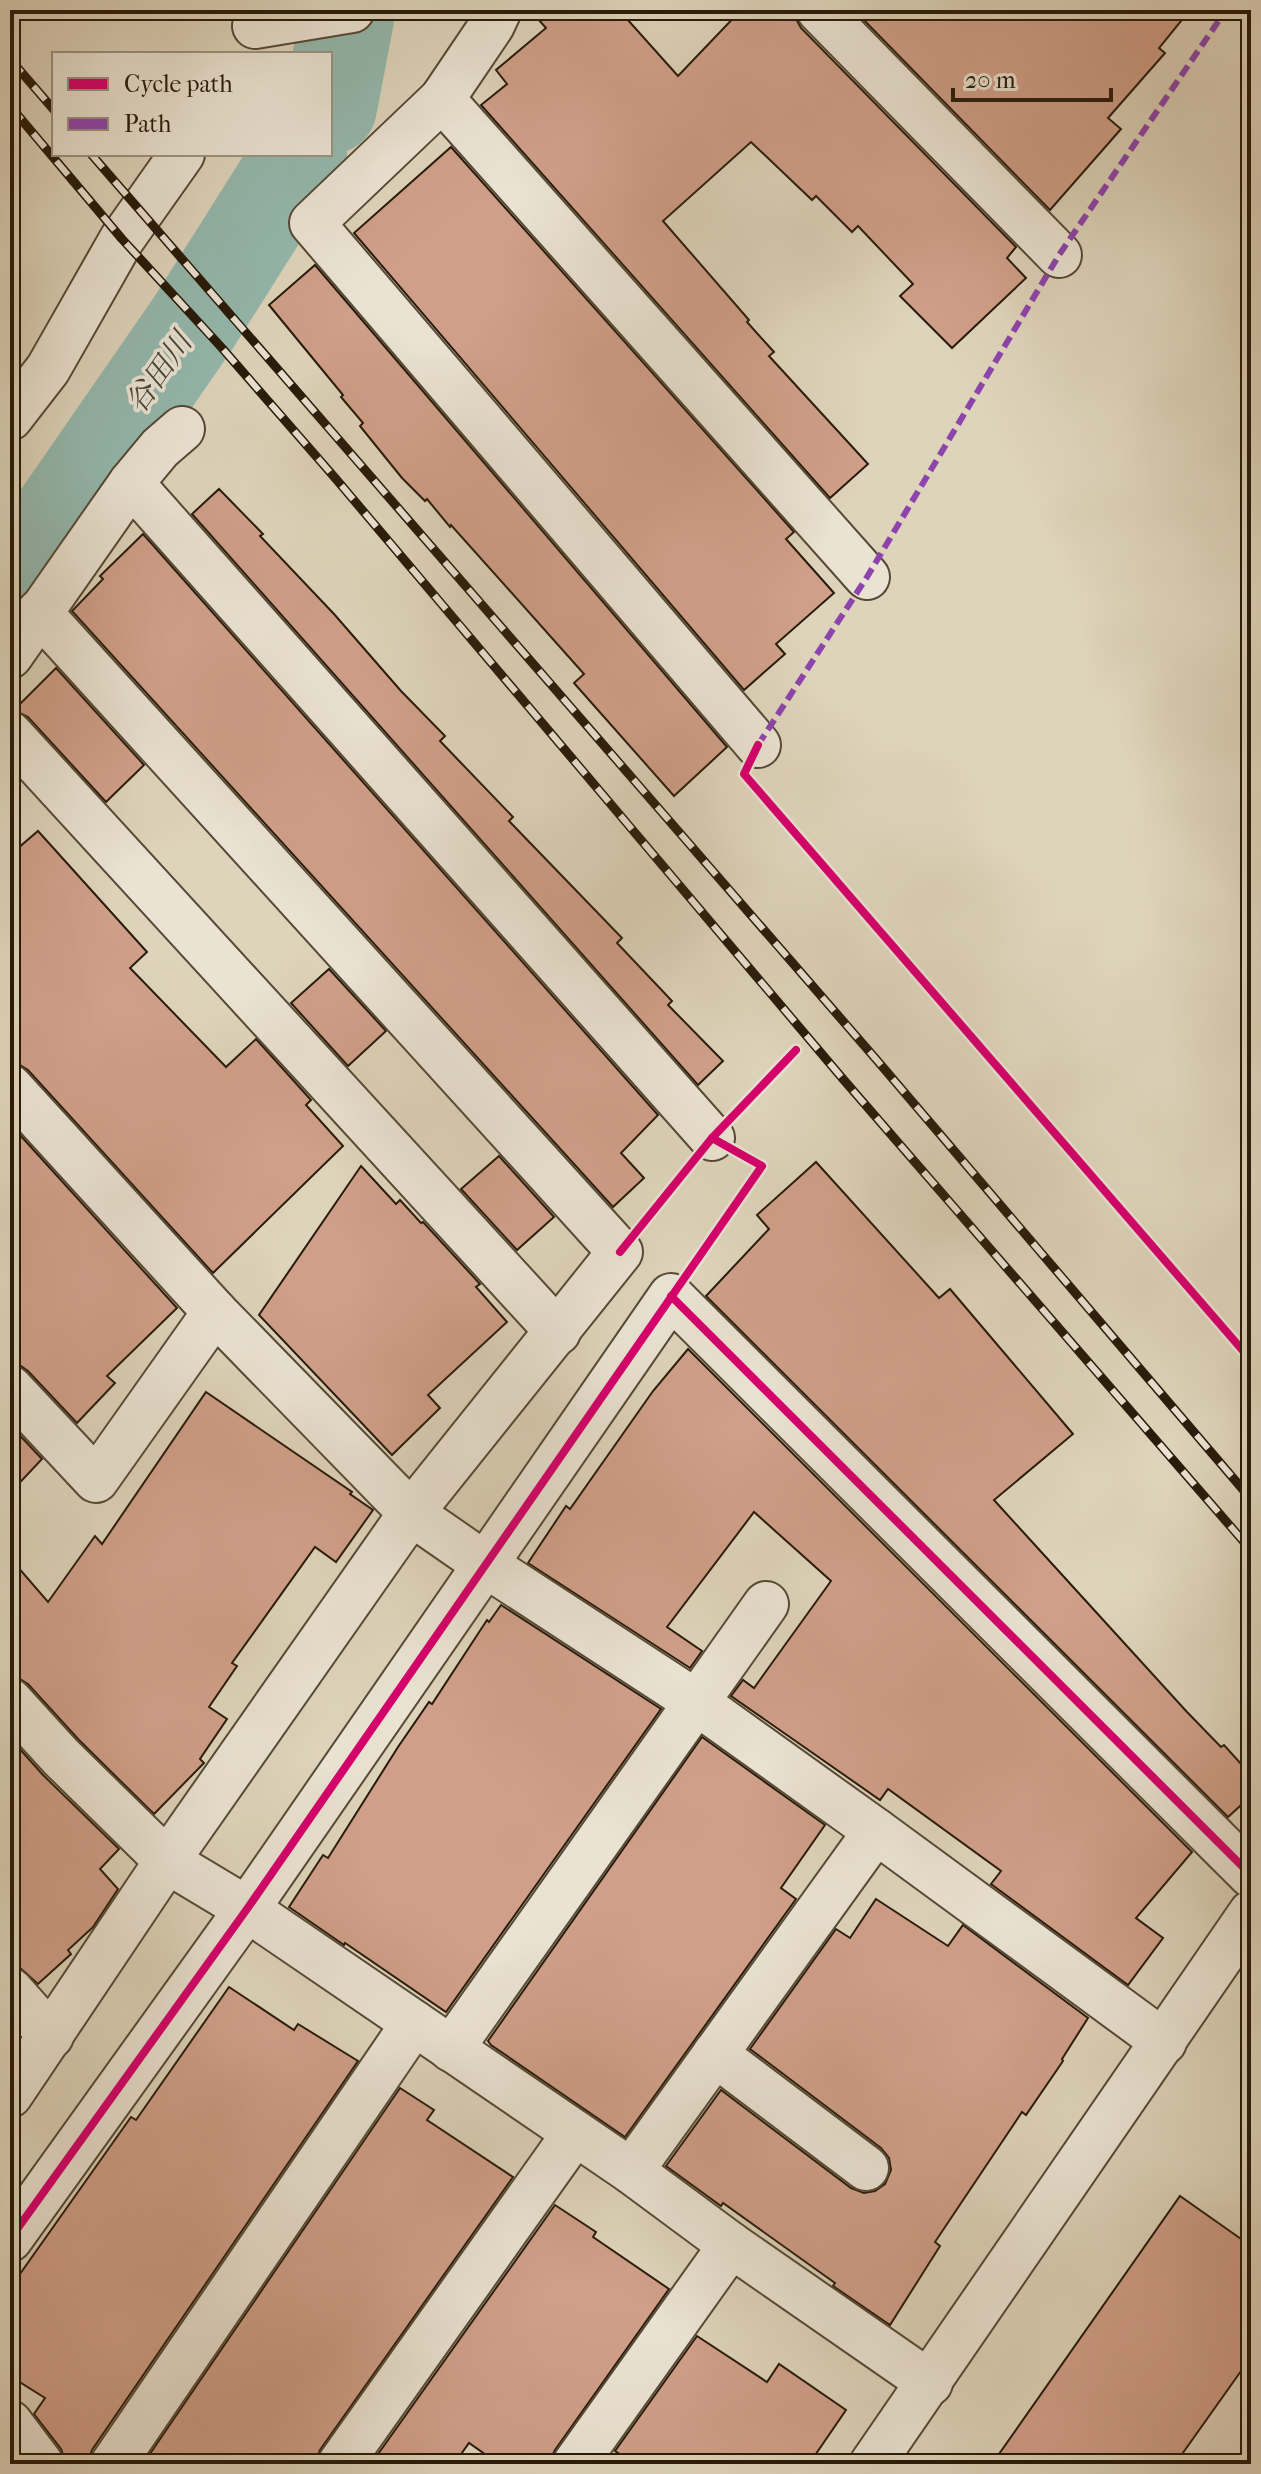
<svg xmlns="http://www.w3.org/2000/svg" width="1261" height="2474" font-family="'IM FELL French Canon','Noto Serif JP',serif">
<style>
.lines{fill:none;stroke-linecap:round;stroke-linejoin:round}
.river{stroke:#94b8ad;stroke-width:94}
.building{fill:#d09f89;stroke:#281b0a;stroke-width:2}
.minor-casing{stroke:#564936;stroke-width:48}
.minor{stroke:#eae3d3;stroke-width:44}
.rail-casing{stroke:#281b0a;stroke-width:9}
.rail{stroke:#eae3d3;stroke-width:6;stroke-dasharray:18;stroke-linecap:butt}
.quiet{stroke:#8e44ad;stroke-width:6;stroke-dasharray:12 6;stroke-linecap:butt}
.cycleway-casing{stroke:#eae3d3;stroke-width:13}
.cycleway{stroke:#d6006c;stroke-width:8}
.labels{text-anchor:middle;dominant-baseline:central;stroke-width:7;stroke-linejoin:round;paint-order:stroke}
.water-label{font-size:30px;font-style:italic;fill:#484a3b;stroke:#eae3d3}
</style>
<rect width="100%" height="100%" fill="#ded4bb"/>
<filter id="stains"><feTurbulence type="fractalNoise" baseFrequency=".0025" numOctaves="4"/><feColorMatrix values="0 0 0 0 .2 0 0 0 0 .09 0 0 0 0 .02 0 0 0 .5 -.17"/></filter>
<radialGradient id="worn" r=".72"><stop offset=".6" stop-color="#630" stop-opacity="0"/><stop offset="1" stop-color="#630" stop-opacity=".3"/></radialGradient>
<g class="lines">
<!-- river -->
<g class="river">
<polyline points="330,107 347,18 342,10"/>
<polyline points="10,588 194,322 300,154"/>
</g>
</g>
<!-- building -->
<g class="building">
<polygon points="530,10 619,10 678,76 741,10 795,10 795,17 801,28 1016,247 1007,258 1026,278 952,348 900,296 913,284 858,226 852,232 816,196 812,200 751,142 663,221 749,320 747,322 774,352 769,356 868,464 830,498 481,105 507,84 496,70 546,28"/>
<polygon points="854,10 1190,10 1159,48 1165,53 1108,118 1121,129 1050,210"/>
<polygon points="451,147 794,532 786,539 834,593 776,644 785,654 744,690 354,233"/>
<polygon points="315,265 727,747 674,796 574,683 584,674 451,525 450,527 427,499 425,501 402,478 360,426 363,423 341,397 343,395 269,305"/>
<polygon points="219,489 263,534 260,536 334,614 401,691 445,736 440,741 513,817 509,821 622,938 617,943 672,1001 668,1005 723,1061 698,1085 192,514"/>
<polygon points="143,534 658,1115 621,1153 644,1178 613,1207 72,611 103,579 100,576"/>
<polygon points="56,668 144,765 106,802 28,717 14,710"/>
<polygon points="38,831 147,952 130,968 226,1067 256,1039 311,1100 306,1105 343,1146 213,1273 28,1070 18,1064 10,1063 10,855"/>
<polygon points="329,969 386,1031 348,1066 291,1003"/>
<polygon points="10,1124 177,1308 107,1376 115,1383 77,1423 28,1371 18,1364 10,1364"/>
<polygon points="499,1156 554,1217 517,1250 461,1189"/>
<polygon points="816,1162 939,1298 950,1289 1073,1434 994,1500 1187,1712 1221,1747 1224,1745 1251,1775 1251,1796 1228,1817 706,1296 769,1229 757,1215"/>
<polygon points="361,1166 396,1204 400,1200 421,1223 423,1222 480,1284 476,1287 507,1322 428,1395 440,1408 392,1455 259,1315"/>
<polygon points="688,1349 1192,1852 1136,1918 1163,1938 1128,1985 991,1884 1001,1871 888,1789 880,1800 731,1696 743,1680 754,1688 831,1581 754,1512 667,1627 702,1651 690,1668 528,1563 566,1506 570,1509 653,1391"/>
<polygon points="206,1392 352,1492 350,1494 373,1510 336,1562 315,1547 232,1663 237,1666 209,1707 227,1719 200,1759 204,1763 154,1814 79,1740 28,1684 18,1678 10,1677 10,1558 48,1602 95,1536 102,1544"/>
<polygon points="10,1425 42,1459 10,1493"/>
<polygon points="501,1605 661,1709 446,2012 345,1943 344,1945 289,1907 323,1855 328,1858 398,1747 429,1702 432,1704 487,1620 489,1622"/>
<polygon points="702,1737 825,1825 781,1888 796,1899 625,2137 491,2045 488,2041"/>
<polygon points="10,1738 43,1775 119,1849 100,1869 118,1889 93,1927 68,1950 71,1954 38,1984 19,1967 10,1966"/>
<polygon points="876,1899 948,1946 963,1925 1088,2018 1062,2059 1063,2061 1026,2115 1022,2112 935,2242 940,2246 890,2325 833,2286 835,2283 723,2203 721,2206 666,2166 721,2090 851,2188 864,2193 875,2191 885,2184 891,2170 889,2158 881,2148 750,2049 836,1929 850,1938"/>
<polygon points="229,1987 294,2030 298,2024 358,2061 92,2450 88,2464 75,2464 64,2457 61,2449 34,2414 45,2398 10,2376 10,2288 131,2117 136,2120"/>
<polygon points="400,2088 434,2110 427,2120 513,2177 320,2450 315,2464 143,2464"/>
<polygon points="1180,2196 1251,2246 1251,2357 1175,2464 992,2464"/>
<polygon points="555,2205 596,2232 593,2237 669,2289 555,2450 548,2464 499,2464 469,2443 454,2464 371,2464"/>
<polygon points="697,2336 767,2382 779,2364 846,2410 809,2464 635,2464 615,2451"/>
</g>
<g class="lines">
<!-- minor casing -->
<g class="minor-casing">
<g id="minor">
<polyline points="499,10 492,25 442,99 312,223 758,745"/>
<polyline points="819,10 1059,255"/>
<polyline points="255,26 352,10"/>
<polyline points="442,99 867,577"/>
<polyline points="10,418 48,369 122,239 182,154"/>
<polyline points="131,483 712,1138"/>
<polyline points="10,656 131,483 160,448 182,429"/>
<polyline points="10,734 558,1332"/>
<polyline points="10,1087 215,1312 411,1513 486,1565 696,1702 876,1831 1164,2042"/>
<polyline points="10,1388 96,1480 215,1312"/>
<polyline points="10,1701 61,1757 167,1861 247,1909 631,2171 731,2245 930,2383"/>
<polyline points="10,1990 51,2036"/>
<polyline points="451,2049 766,1604"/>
<polyline points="715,2054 866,2168"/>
<polyline points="10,2095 167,1861 411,1513 620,1252 39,612"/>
<polyline points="631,2171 876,1831"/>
<polyline points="10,2239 247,1909 671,1296 1251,1875"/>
<polyline points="10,2423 41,2464"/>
<polyline points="113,2464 414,2023"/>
<polyline points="340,2464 575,2133"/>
<polyline points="575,2464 731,2245"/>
<polyline points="872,2464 1251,1913"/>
</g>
</g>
<!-- minor -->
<use href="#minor" class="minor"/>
<!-- rail casing -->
<g class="rail-casing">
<g id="rail">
<polyline points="10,59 54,110"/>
<polyline points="10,106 122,239 222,348 336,479 843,1079 1251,1550"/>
<polyline points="91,154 875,1058 1251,1499"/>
</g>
</g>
<!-- rail -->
<use href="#rail" class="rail"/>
<!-- quiet -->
<polyline class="quiet" points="758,745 867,577 1059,255 1226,10"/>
<!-- cycleway casing -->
<g class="cycleway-casing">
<g id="cycleway">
<polyline points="758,745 744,774 1251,1360"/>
<polyline points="620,1252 712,1138 796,1050"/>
<polyline points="671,1296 1251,1875"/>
<polyline points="10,2239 247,1909 762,1166 712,1138"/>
</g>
</g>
<!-- cycleway -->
<use href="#cycleway" class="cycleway"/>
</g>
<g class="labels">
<!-- water labels -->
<g class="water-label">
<text transform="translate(159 373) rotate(-55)">谷田川</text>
</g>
</g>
<!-- margin -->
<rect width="1261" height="2474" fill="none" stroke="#ded4bb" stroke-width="40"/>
<rect x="12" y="12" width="1237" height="2450" fill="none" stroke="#281b0a" stroke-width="4"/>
<rect x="20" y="20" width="1221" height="2434" fill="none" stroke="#281b0a" stroke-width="2"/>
<!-- legend -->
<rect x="52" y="52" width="280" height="104" fill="#eae3d3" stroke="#9c9383" stroke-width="2"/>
<rect x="68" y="78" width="40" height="12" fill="#d6006c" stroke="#9c9383" stroke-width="2"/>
<text x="124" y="92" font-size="24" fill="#281b0a">Cycle path</text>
<rect x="68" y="118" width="40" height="12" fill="#8e44ad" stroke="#9c9383" stroke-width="2"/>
<text x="124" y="132" font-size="24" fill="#281b0a">Path</text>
<!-- scale -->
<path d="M953 88v12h158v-12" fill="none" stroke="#281b0a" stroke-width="4"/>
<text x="965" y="88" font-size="24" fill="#281b0a" stroke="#eae3d3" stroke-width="6" paint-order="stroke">20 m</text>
<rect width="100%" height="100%" filter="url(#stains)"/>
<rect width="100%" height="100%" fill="url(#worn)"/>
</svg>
